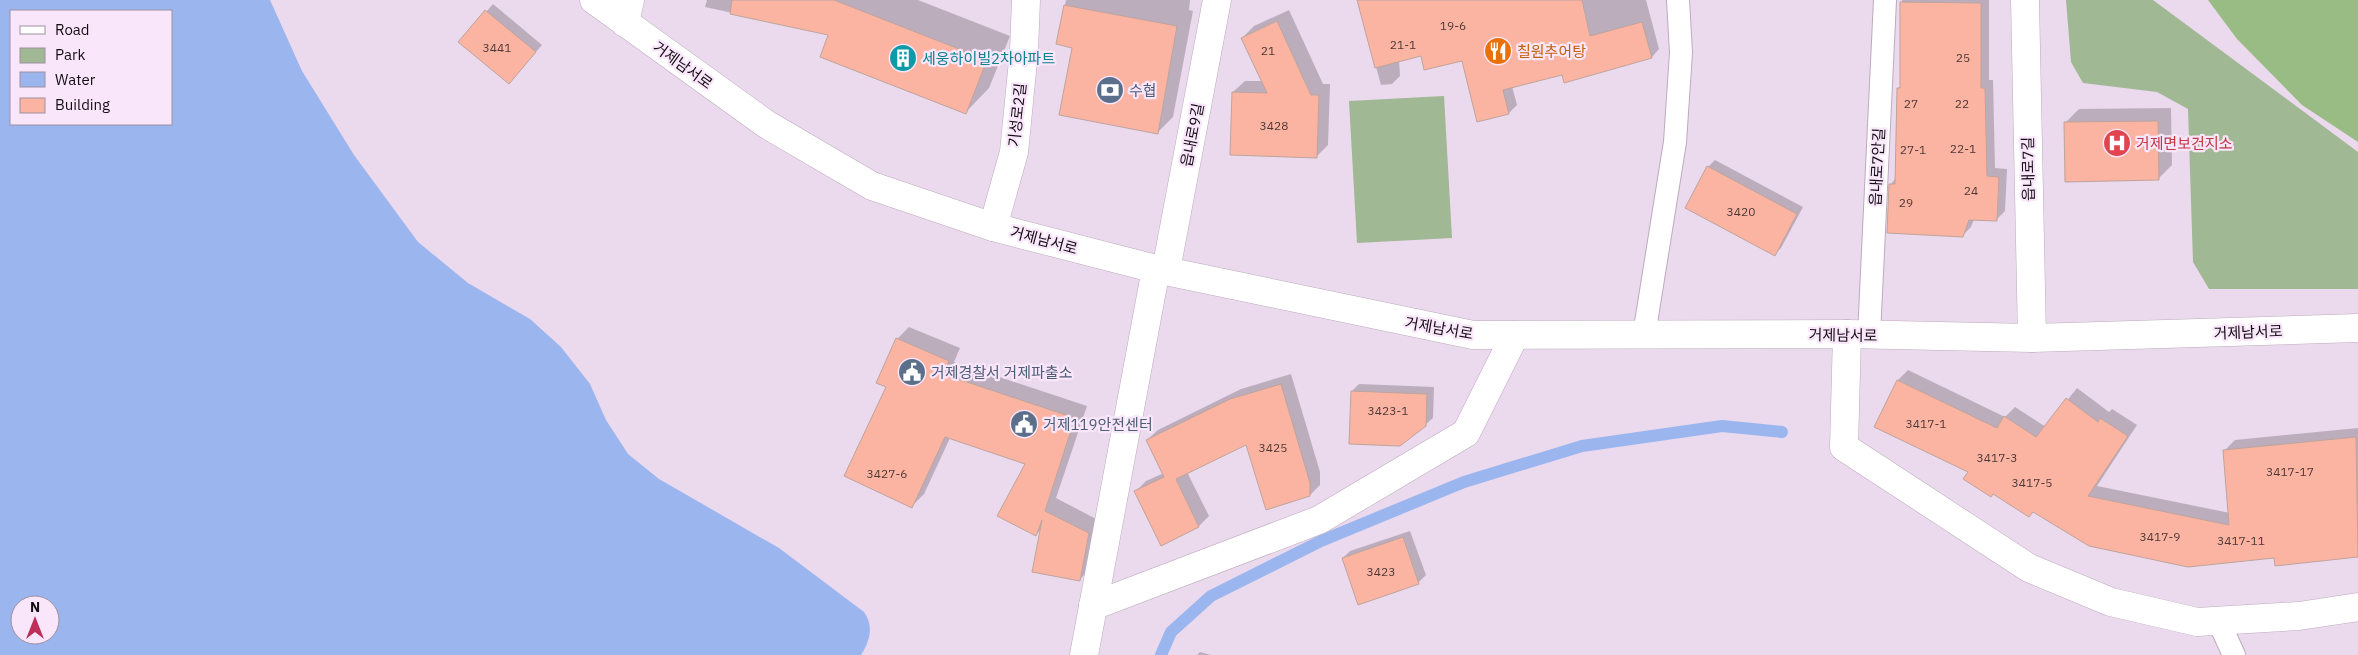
<svg xmlns="http://www.w3.org/2000/svg" width="2358" height="655" font-family="'IBM Plex Sans','Noto Sans KR',sans-serif">
<style>
.green{fill:#a0b894}
.forest{fill:#98bc84}
.water{fill:#9bb6ef;fill-rule:evenodd}
.shadow{fill:#0003}
.lines{fill:none;stroke-linecap:round;stroke-linejoin:round}
.stream{stroke:#9bb6ef;stroke-width:12}
.building{fill:#fbb4a2;stroke:#bea49d}
.service-casing{stroke:#bcabbd;stroke-width:24}
.minor-casing{stroke:#bcabbd;stroke-width:29}
.secondary-casing{stroke:#bcabbd;stroke-width:29}
.service{stroke:#fff;stroke-width:22}
.minor{stroke:#fff;stroke-width:28}
.secondary{stroke:#fff;stroke-width:28}
.labels{text-anchor:middle;dominant-baseline:central;stroke-width:4.5;stroke-linejoin:round;paint-order:stroke}
.number-label{font-size:12px;fill:#4e3838}
.food-label{font-size:15px;fill:#c56008;stroke:#f9e6fa;text-anchor:start}
.culture-label{font-size:15px;fill:#0d838f;stroke:#f9e6fa;text-anchor:start}
.street-label{font-size:15px;fill:#140e14;stroke:#f9e6fa}
.service-label{font-size:15px;fill:#4e5e75;stroke:#f9e6fa;text-anchor:start}
.health-label{font-size:15px;fill:#be3a42;stroke:#f9e6fa;text-anchor:start}
</style>
<rect width="100%" height="100%" fill="#ebd9ed"/>
<!-- green -->
<g class="green">
<polygon points="2066,0 2153,0 2358,152 2358,289 2209,289 2193,262 2188,109 2157,92 2083,83 2071,62"/>
<polygon points="1444,96 1452,238 1357,243 1349,101"/>
</g>
<!-- forest -->
<polygon class="forest" points="2208,0 2358,0 2358,142 2302,105 2237,39"/>
<!-- water -->
<path class="water" d="M0 0H270L302 71 354 155 418 242 468 283 530 319 561 347 590 384 606 420 628 454 659 479 779 548 864 612C874 626 870 641 861 655H0ZM11 11H171V124H11ZM20 605H50V635H20Z"/>
<!-- shadow -->
<g class="shadow">
<polygon points="707,0 918,0 1010,36 989,88 965,113 830,34 705,7"/>
<polygon points="1066,0 1190,0 1189,10 1193,11 1173,117 1157,133 1074,47 1058,43"/>
<polygon points="1358,0 1646,0 1659,49 1652,57 1563,74 1512,86 1517,105 1509,113 1463,60 1421,55 1399,60 1400,76 1392,84 1381,85"/>
<polygon points="1902,0 1989,0 1989,80 1993,80 1995,168 2007,169 2005,211 1996,220 1974,219 1971,227 1962,236 1891,184 1896,178 1898,88 1902,85"/>
<polygon points="493,4 542,45 516,75 460,42"/>
<polygon points="1289,10 1323,84 1330,84 1328,145 1316,157 1233,92 1245,81 1263,81 1242,38 1254,26"/>
<polygon points="2171,108 2172,165 2158,179 2065,123 2079,109"/>
<polygon points="1715,160 1803,207 1781,248 1774,255 1708,167"/>
<polygon points="909,327 960,348 954,362 1087,406 1056,498 1100,521 1092,567 1080,579 1041,529 1036,535 1027,463 950,438 924,494 912,506 888,387 897,339"/>
<polygon points="1908,370 2005,417 2015,407 2046,427 2077,388 2109,412 2112,409 2137,425 2097,486 2230,513 2225,450 2235,440 2358,428 2358,555 2276,565 2275,557 1970,472 1875,426 1898,380"/>
<polygon points="1291,374 1320,472 1320,485 1310,495 1247,443 1187,472 1209,516 1199,526 1162,544 1136,491 1146,481 1164,473 1147,440 1158,430 1241,389"/>
<polygon points="1359,384 1434,387 1433,418 1425,425 1352,391"/>
<polygon points="1410,531 1426,575 1419,582 1359,603 1343,558 1350,551"/>
<polygon points="1200,652 1211,655 1197,655"/>
</g>
<g class="lines">
<!-- stream -->
<polyline class="stream" points="1161,655 1171,632 1211,596 1321,541 1464,482 1582,446 1722,426 1782,432"/>
</g>
<!-- building -->
<g class="building">
<polygon points="732,0 834,0 987,60 966,114 820,57 828,35 730,14"/>
<polygon points="1357,0 1582,0 1590,36 1642,22 1652,58 1564,83 1562,75 1503,90 1509,114 1477,122 1462,61 1424,70 1421,56 1375,68"/>
<polygon points="1900,2 1981,3 1981,88 1985,88 1987,176 1999,177 1997,221 1969,220 1963,237 1887,233 1889,184 1895,184 1897,88 1900,88"/>
<polygon points="1064,5 1177,26 1158,134 1059,115 1072,48 1056,44"/>
<polygon points="485,10 536,52 509,84 458,42"/>
<polygon points="1277,21 1311,95 1319,95 1317,158 1230,155 1232,92 1267,93 1241,38"/>
<polygon points="2158,121 2159,180 2065,182 2064,122"/>
<polygon points="1707,166 1797,214 1775,256 1685,208"/>
<polygon points="896,338 949,361 943,374 1075,418 1045,511 1089,533 1080,581 1032,572 1042,520 1036,536 997,516 1025,464 945,437 912,508 844,476 886,387 876,383"/>
<polygon points="1897,380 1997,428 2004,416 2036,437 2066,398 2098,422 2100,418 2128,436 2088,496 2229,525 2223,450 2356,437 2358,557 2275,566 2274,558 2188,567 2089,546 2033,512 2029,517 1993,494 1991,497 1963,479 1968,472 1874,427"/>
<polygon points="1281,384 1310,483 1310,496 1266,510 1246,445 1176,479 1199,527 1161,546 1134,491 1164,477 1146,440 1230,399"/>
<polygon points="1351,391 1427,394 1426,426 1400,446 1349,444"/>
<polygon points="1403,537 1419,584 1358,605 1342,558"/>
</g>
<g class="lines">
<!-- service casing -->
<g class="service-casing">
<g id="service">
<polyline points="1644,335 1675,142 1681,53 1678,0"/>
<polyline points="1869,335 1885,0"/>
<polyline points="2218,620 2234,655"/>
</g>
</g>
<!-- minor casing -->
<g class="minor-casing">
<g id="minor">
<polyline points="2025,0 2032,338"/>
<polyline points="625,23 630,0"/>
<polyline points="993,227 1014,152 1024,51 1026,0"/>
<polyline points="1166,270 1217,0"/>
<polyline points="1847,334 1844,447 2029,568 2111,602 2197,622 2299,616 2358,607"/>
<polyline points="1093,606 1319,520 1466,433 1515,335"/>
<polyline points="1084,655 1156,269"/>
</g>
</g>
<!-- secondary casing -->
<g class="secondary-casing">
<polyline id="secondary" points="594,0 766,124 872,186 993,227 1156,269 1473,335 1847,334 2032,338 2358,328"/>
</g>
<!-- service -->
<use href="#service" class="service"/>
<!-- minor -->
<use href="#minor" class="minor"/>
<!-- secondary -->
<use href="#secondary" class="secondary"/>
</g>
<!-- icons -->
<defs>
<g id="restaurant-disc" transform="scale(1.4375)"><circle r="9.5" fill="#e8710a" stroke="#f9e6fa"/><path d="M-5-6h1v4h1v-4h1v4h1v-4h1v5L-1.5 .5V6h-2V.5L-5-1ZM5-6V6H3V1.5H1.5Q1.5-4 5-6Z" fill="#fff"/></g>
<g id="building-disc" transform="scale(1.4375)"><circle r="9.5" fill="#0f9aa8" stroke="#f9e6fa"/><path d="M-4-6H4V6H1V3H-1V6H-4ZM-2.5-4.3h1.7v1.8h-1.7ZM.8-4.3h1.7v1.8H.8ZM-2.5-1h1.7V.8h-1.7ZM.8-1h1.7V.8H.8Z" fill="#fff"/></g>
<g id="bank-disc" transform="scale(1.4375)"><circle r="9.5" fill="#5c6f8a" stroke="#f9e6fa"/><path d="M-6-4H6V4H-6ZM0-2.3a2.3 2.3 0 1 0 0 4.6a2.3 2.3 0 1 0 0-4.6Z" fill="#fff"/></g>
<g id="hospital-disc" transform="scale(1.4375)"><circle r="9.5" fill="#e0444e" stroke="#f9e6fa"/><path d="M-5-5h3v3.5h4V-5h3V5h-3V1.5h-4V5h-3Z" fill="#fff"/></g>
<g id="civic-disc" transform="scale(1.4375)"><circle r="9.5" fill="#5c6f8a" stroke="#f9e6fa"/><path d="M-.6-6.5H3V-4.5H.6V-3L4-1V1h2V6H-6V1h2V-1L-.6-3ZM-1.2 2.5V6h2.4V2.5Z" fill="#fff"/></g>
</defs>
<g fill-rule="evenodd">
<use href="#restaurant-disc" x="1498" y="51"/>
<use href="#building-disc" x="903" y="58"/>
<use href="#bank-disc" x="1110" y="90"/>
<use href="#hospital-disc" x="2117" y="143"/>
<use href="#civic-disc" x="912" y="372"/>
<use href="#civic-disc" x="1024" y="424"/>
</g>
<g class="labels">
<!-- number labels -->
<g class="number-label">
<text x="1453" y="25">19-6</text>
<text x="1403" y="44">21-1</text>
<text x="497" y="47">3441</text>
<text x="1268" y="50">21</text>
<text x="1963" y="57">25</text>
<text x="1911" y="103">27</text>
<text x="1962" y="103">22</text>
<text x="1274" y="125">3428</text>
<text x="1963" y="148">22-1</text>
<text x="1913" y="149">27-1</text>
<text x="1971" y="190">24</text>
<text x="1906" y="202">29</text>
<text x="1741" y="211">3420</text>
<text x="1388" y="410">3423-1</text>
<text x="1926" y="423">3417-1</text>
<text x="1273" y="447">3425</text>
<text x="1997" y="457">3417-3</text>
<text x="2290" y="471">3417-17</text>
<text x="887" y="473">3427-6</text>
<text x="2032" y="482">3417-5</text>
<text x="2160" y="536">3417-9</text>
<text x="2241" y="540">3417-11</text>
<text x="1381" y="571">3423</text>
</g>
<!-- food labels -->
<g class="food-label">
<text x="1517" y="51">칠원추어탕</text>
</g>
<!-- culture labels -->
<g class="culture-label">
<text x="922" y="58">세웅하이빌2차아파트</text>
</g>
<!-- street labels -->
<g class="street-label">
<text transform="translate(683 65) rotate(36)">거제남서로</text>
<text transform="translate(1017 115) rotate(-84)">기성로2길</text>
<text transform="translate(1192 135) rotate(-79)">읍내로9길</text>
<text transform="translate(1877 167) rotate(-87)">읍내로7안길</text>
<text transform="translate(2028 169) rotate(-91)">읍내로7길</text>
<text transform="translate(1044 240) rotate(15)">거제남서로</text>
<text transform="translate(1439 328) rotate(10)">거제남서로</text>
<text transform="translate(2248 332) rotate(-2)">거제남서로</text>
<text transform="translate(1843 335) rotate(1)">거제남서로</text>
</g>
<!-- service labels -->
<g class="service-label">
<text x="1129" y="90">수협</text>
<text x="931" y="372">거제경찰서 거제파출소</text>
<text x="1043" y="424">거제119안전센터</text>
</g>
<!-- health labels -->
<g class="health-label">
<text x="2136" y="143">거제면보건지소</text>
</g>
</g>
<!-- legend -->
<rect x="10" y="10" width="162" height="115" fill="#f9e6fa" stroke="#9d909e"/>
<rect x="20" y="26" width="25" height="8" fill="#ffffff" stroke="#9d909e"/>
<text x="55" y="35" font-size="15" fill="#140e14">Road</text>
<rect x="20" y="48" width="25" height="15" fill="#a0b894" stroke="#9d909e"/>
<text x="55" y="60" font-size="15" fill="#140e14">Park</text>
<rect x="20" y="72" width="25" height="15" fill="#9bb6ef" stroke="#9d909e"/>
<text x="55" y="85" font-size="15" fill="#140e14">Water</text>
<rect x="20" y="98" width="25" height="15" fill="#fbb4a2" stroke="#9d909e"/>
<text x="55" y="110" font-size="15" fill="#140e14">Building</text>
<!-- north arrow -->
<g transform="translate(35 620)"><circle r="24" fill="#f9e6fa" stroke="#9d909e"/>
<path d="M0-4L9 19L0 12L-9 19Z" fill="#bd2e58"/>
<text y="-8" font-size="14" font-weight="bold" text-anchor="middle" fill="#140e14">N</text>
</g>
</svg>
